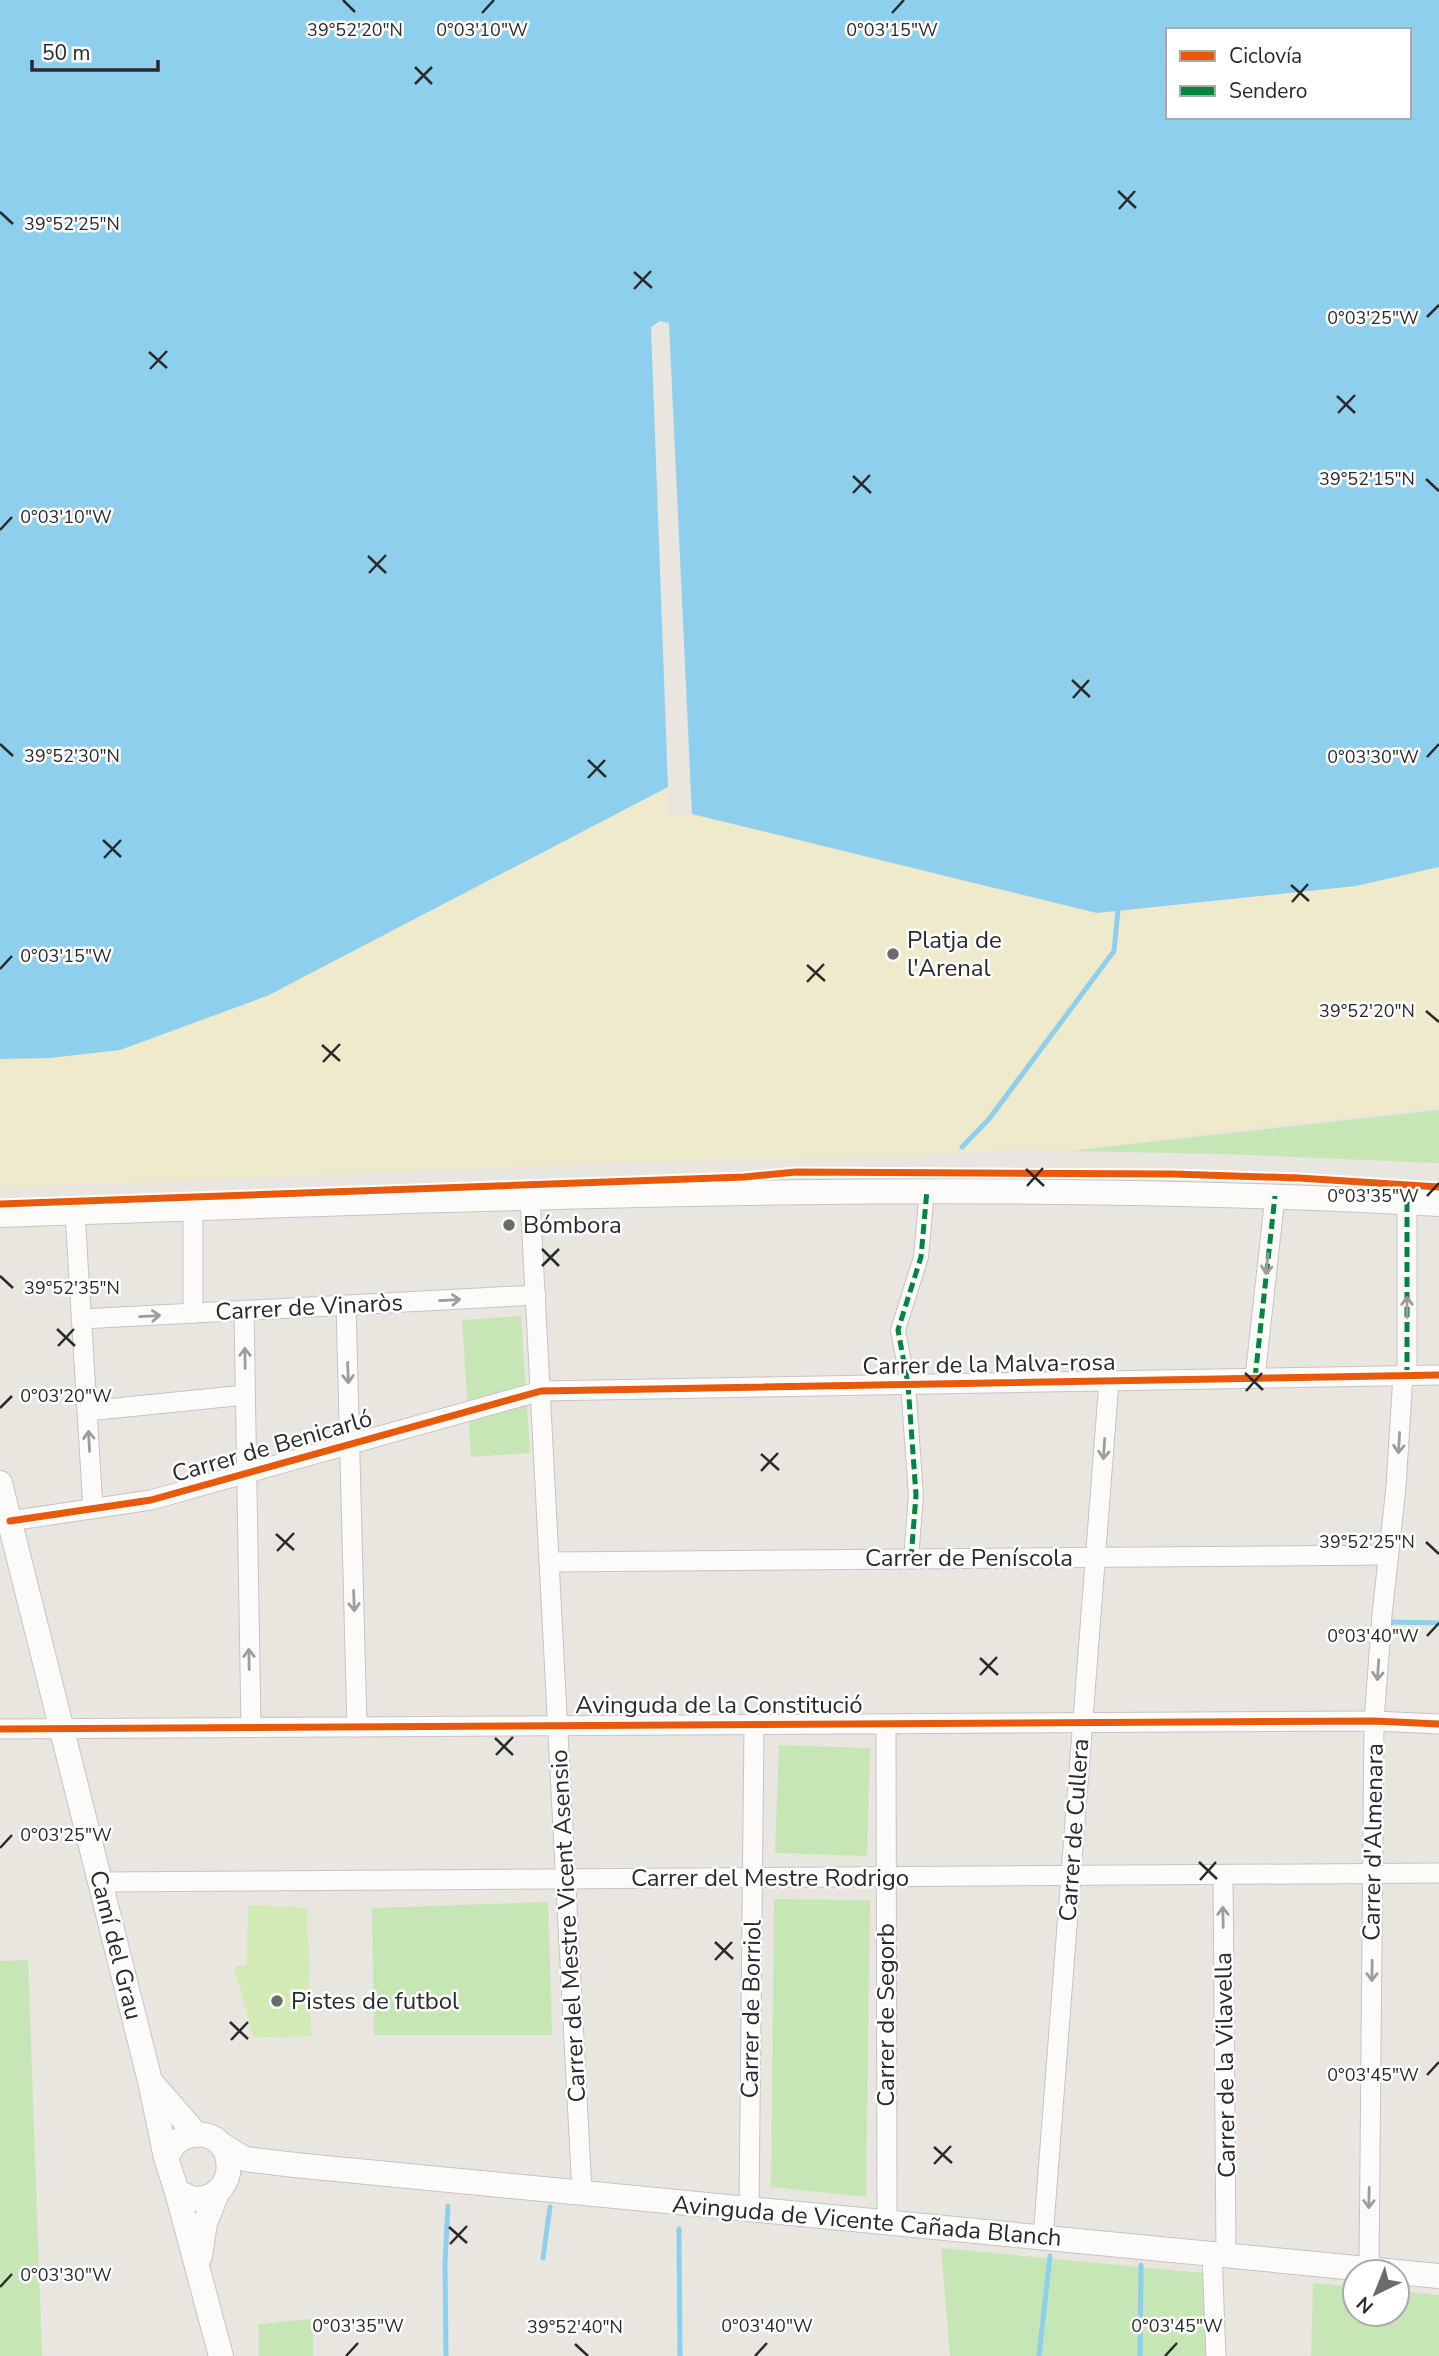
<svg xmlns="http://www.w3.org/2000/svg" width="1439" height="2356" font-family="'Nunito Sans',sans-serif">
<style>
.green{fill:#c7e6b6}
.sand{fill:#efeacb}
.pitch{fill:#d2eab3}
.water{fill:#8fcfee;fill-rule:evenodd}
.lines{fill:none;stroke-linecap:round;stroke-linejoin:round}
.stream{stroke:#8fcfee;stroke-width:5}
.pedestrian-casing{stroke:#c6c4c5;stroke-width:16}
.minor-casing{stroke:#c6c4c5;stroke-width:21}
.tertiary-casing{stroke:#c6c4c5;stroke-width:26}
.pedestrian{stroke:#fcfbfa;stroke-width:14}
.minor{stroke:#fcfbfa;stroke-width:19}
.tertiary{stroke:#fcfbfa;stroke-width:24}
.quiet{stroke:#00873e;stroke-width:5;stroke-dasharray:10 5;stroke-linecap:butt}
.cycleway-casing{stroke:#fff;stroke-width:11}
.cycleway{stroke:#e8590c;stroke-width:7}
.oneway{stroke:#9e9d9c}
.ticks{fill:none;stroke:#2a2a2a;stroke-width:2.5}
.poi-dot{fill:#6d6b69;stroke:#fff;stroke-width:2.5}
.labels{text-anchor:middle;dominant-baseline:central;stroke-width:5;stroke-linejoin:round;paint-order:stroke}
.poi-label{font-size:24px;fill:#2a2a2a;stroke:#fff;text-anchor:start}
.street-label{font-size:24px;fill:#2a2a2a;stroke:#fff}
.ticks-label{font-size:18px;text-anchor:middle;fill:#2a2a2a;stroke:#fff;stroke-width:5;stroke-linejoin:round;paint-order:stroke}
</style>
<rect width="100%" height="100%" fill="#e9e5df"/>
<!-- green -->
<g class="green">
<polygon points="1439,1110 1439,1163 1224,1154 1070,1151"/>
<polygon points="521,1316 530,1453 471,1457 462,1320"/>
<polygon points="779,1745 870,1748 867,1856 775,1853"/>
<polygon points="774,1899 870,1900 866,2197 771,2187"/>
<polygon points="548,1902 552,2035 374,2035 372,1908"/>
<polygon points="28,1960 42,2356 0,2356 0,1961"/>
<polygon points="941,2248 1203,2273 1208,2356 950,2356"/>
<polygon points="1313,2283 1355,2287 1355,2314 1397,2314 1397,2291 1439,2295 1439,2356 1311,2356"/>
<polygon points="313,2319 313,2356 259,2356 259,2324"/>
</g>
<!-- sand -->
<polygon class="sand" points="668,787 669,815 693,814 1097,913 1356,886 1439,867 1439,1108 1250,1128 1070,1151 1027,1149 885,1157 608,1163 0,1188 0,1059 50,1058 120,1050 267,996"/>
<!-- pitch -->
<polygon class="pitch" points="248,1905 307,1908 311,2036 254,2038 234,1967 247,1965"/>
<!-- water -->
<path class="water" d="M0 0H1439V867L1356 886 1097 913 692 814 669 323 660 321 651 327 668 787 267 996 120 1050 50 1058 0 1059ZM1168 30H1409V117H1168Z"/>
<g class="lines">
<!-- stream -->
<g class="stream">
<polyline points="962,1147 989,1119 1114,951 1118,910"/>
<polyline points="1388,1622 1439,1623"/>
<polyline points="679,2229 680,2356"/>
<polyline points="543,2258 550,2207"/>
<polyline points="446,2356 445,2262 448,2206"/>
<polyline points="1039,2356 1050,2256"/>
<polyline points="1140,2356 1141,2265"/>
</g>
<!-- pedestrian casing -->
<g class="pedestrian-casing">
<polyline id="pedestrian" points="911,1559 916,1495 908,1384 898,1330 921,1257 927,1190"/>
</g>
<!-- minor casing -->
<g class="minor-casing">
<g id="minor">
<polyline points="530,1197 582,2193"/>
<polyline points="1407,1202 1407,1375"/>
<polyline points="75,1213 93,1509"/>
<polyline points="346,1305 357,1727"/>
<polyline points="244,1311 251,1727"/>
<polyline points="193,1313 193,1209"/>
<polyline points="82,1319 536,1295"/>
<polyline points="1255,1378 1275,1196"/>
<polyline points="87,1411 245,1395"/>
<polyline points="10,1521 151,1500 541,1391 1439,1375"/>
<polyline points="549,1562 1389,1555"/>
<polyline points="886,1724 887,2223"/>
<polyline points="0,1729 1374,1721 1439,1724"/>
<polyline points="1223,1875 1226,2255"/>
<polyline points="100,1882 1439,1873"/>
<polyline points="749,2209 754,1724"/>
<polyline points="1043,2238 1109,1381"/>
<polyline points="1212,2254 1216,2356"/>
<polyline points="1369,2269 1374,1721 1382,1615 1396,1487 1403,1375"/>
</g>
</g>
<!-- tertiary casing -->
<g class="tertiary-casing">
<g id="tertiary">
<path d="M0 1215C480 1199 959 1177 1439 1204"/>
<path d="M0 1483 150 2081 166 2158 177 2192C183 2194 191 2199 197 2199 242 2197 237 2129 194 2135 179 2136 172 2146 166 2158"/>
<polyline points="151,2082 196,2134"/>
<polyline points="222,2145 245,2159 295,2165 1439,2276"/>
<polyline points="177,2192 221,2356"/>
<polyline points="200,2256 205,2223 217,2193"/>
</g>
</g>
<!-- pedestrian -->
<use href="#pedestrian" class="pedestrian"/>
<!-- minor -->
<use href="#minor" class="minor"/>
<!-- tertiary -->
<use href="#tertiary" class="tertiary"/>
<!-- quiet -->
<g class="quiet">
<polyline points="1407,1202 1407,1375"/>
<polyline points="1255,1378 1275,1196"/>
<polyline points="911,1559 916,1495 908,1384 898,1330 921,1257 927,1190"/>
</g>
<!-- cycleway casing -->
<g class="cycleway-casing">
<g id="cycleway">
<polyline points="0,1204 744,1177 796,1172 1173,1174 1299,1178 1439,1187"/>
<polyline points="10,1521 151,1500 541,1391 1439,1375"/>
<polyline points="0,1729 1374,1721 1439,1724"/>
</g>
</g>
<!-- cycleway -->
<use href="#cycleway" class="cycleway"/>
</g>
<!-- one-way arrows -->
<defs><path id="oneway-shaft" d="M-6 0H5M1.5-3L5.5 0L1.5 3" fill="none" stroke-width="1.6" stroke-linecap="round" stroke-linejoin="round" transform="scale(1.75)"/></defs>
<g class="oneway">
<use href="#oneway-shaft" transform="translate(1267 1264) rotate(96)"/>
<use href="#oneway-shaft" transform="translate(450 1300) rotate(-3)"/>
<use href="#oneway-shaft" transform="translate(1407 1307) rotate(-90)"/>
<use href="#oneway-shaft" transform="translate(150 1316) rotate(-3)"/>
<use href="#oneway-shaft" transform="translate(245 1358) rotate(-91)"/>
<use href="#oneway-shaft" transform="translate(348 1373) rotate(88)"/>
<use href="#oneway-shaft" transform="translate(89 1441) rotate(-93)"/>
<use href="#oneway-shaft" transform="translate(1399 1443) rotate(93)"/>
<use href="#oneway-shaft" transform="translate(1104 1449) rotate(94)"/>
<use href="#oneway-shaft" transform="translate(354 1601) rotate(88)"/>
<use href="#oneway-shaft" transform="translate(249 1659) rotate(-91)"/>
<use href="#oneway-shaft" transform="translate(1378 1670) rotate(94)"/>
<use href="#oneway-shaft" transform="translate(1223 1917) rotate(-91)"/>
<use href="#oneway-shaft" transform="translate(1372 1971) rotate(91)"/>
<use href="#oneway-shaft" transform="translate(1369 2198) rotate(91)"/>
</g>
<!-- ticks -->
<path class="ticks" d="M343 0 355 12M482 13 494 0M892 13 904 0M415 67 432 84M415 84 432 67M1118 191 1136 208M1119 209 1135 191M0 212 13 224M634 272 652 288M634 289 651 271M1427 317 1439 305M149 352 167 368M150 369 167 351M1337 396 1355 413M1338 413 1355 395M853 476 871 493M1426 479 1439 491M853 493 870 475M0 530 12 517M368 556 386 573M369 573 386 555M1072 680 1090 697M1073 698 1089 680M0 744 13 756M1427 757 1439 744M588 760 606 777M588 778 605 760M103 840 121 857M104 858 121 840M1291 885 1309 901M1292 902 1308 884M807 965 825 981M0 969 12 956M807 982 824 964M1426 1011 1439 1022M322 1045 340 1061M323 1062 340 1044M1026 1169 1044 1186M1027 1186 1043 1168M1427 1196 1439 1183M542 1249 559 1266M542 1266 559 1249M0 1276 13 1288M57 1329 75 1346M58 1346 74 1329M1245 1373 1263 1390M1246 1391 1262 1373M0 1408 12 1396M761 1454 779 1470M761 1471 778 1453M276 1534 294 1550M1426 1542 1439 1554M277 1551 294 1533M1427 1636 1439 1623M980 1658 998 1675M980 1675 997 1657M495 1738 513 1755M496 1755 513 1737M0 1848 12 1835M1199 1862 1217 1879M1200 1880 1216 1862M715 1942 733 1959M715 1960 732 1942M230 2022 248 2039M231 2040 248 2022M1427 2075 1439 2062M934 2147 952 2163M934 2164 951 2146M449 2227 467 2243M450 2244 467 2226M0 2287 12 2274M575 2344 588 2356M346 2356 358 2343M755 2356 767 2343M1165 2356 1177 2343"/>
<!-- markers -->
<g class="poi-dot">
<circle cx="893" cy="954" r="7"/>
<circle cx="509" cy="1225" r="7"/>
<circle cx="277" cy="2001" r="7"/>
</g>
<g class="labels">
<!-- poi labels -->
<g class="poi-label">
<text x="907" y="940">Platja de<tspan x="907" dy="28">l'Arenal</tspan></text>
<text x="523" y="1225">Bómbora</text>
<text x="291" y="2001">Pistes de futbol</text>
</g>
<!-- street labels -->
<g class="street-label">
<text transform="translate(309 1307) rotate(-3)">Carrer de Vinaròs</text>
<text transform="translate(989 1364) rotate(-1)">Carrer de la Malva-rosa</text>
<text transform="translate(272 1446) rotate(-16)">Carrer de Benicarló</text>
<text x="969" y="1558">Carrer de Peníscola</text>
<text x="719" y="1705">Avinguda de la Constitució</text>
<text transform="translate(1074 1830) rotate(-86)">Carrer de Cullera</text>
<text transform="translate(1373 1842) rotate(-89)">Carrer d'Almenara</text>
<text x="770" y="1878">Carrer del Mestre Rodrigo</text>
<text transform="translate(568 1926) rotate(-93)">Carrer del Mestre Vicent Asensio</text>
<text transform="translate(116 1945) rotate(76)">Camí del Grau</text>
<text transform="translate(751 2009) rotate(-89)">Carrer de Borriol</text>
<text transform="translate(886 2015) rotate(-90)">Carrer de Segorb</text>
<text transform="translate(1225 2065) rotate(-91)">Carrer de la Vilavella</text>
<text transform="translate(867 2221) rotate(5)">Avinguda de Vicente Cañada Blanch</text>
</g>
</g>
<g class="ticks-label">
<text x="355" y="36">39°52'20"N</text>
<text x="482" y="36">0°03'10"W</text>
<text x="892" y="36">0°03'15"W</text>
<text x="72" y="230">39°52'25"N</text>
<text x="1373" y="324">0°03'25"W</text>
<text x="1367" y="485">39°52'15"N</text>
<text x="66" y="523">0°03'10"W</text>
<text x="72" y="762">39°52'30"N</text>
<text x="1373" y="763">0°03'30"W</text>
<text x="66" y="962">0°03'15"W</text>
<text x="1367" y="1017">39°52'20"N</text>
<text x="1373" y="1202">0°03'35"W</text>
<text x="72" y="1294">39°52'35"N</text>
<text x="66" y="1402">0°03'20"W</text>
<text x="1367" y="1548">39°52'25"N</text>
<text x="1373" y="1642">0°03'40"W</text>
<text x="66" y="1841">0°03'25"W</text>
<text x="1373" y="2081">0°03'45"W</text>
<text x="66" y="2281">0°03'30"W</text>
<text x="358" y="2332">0°03'35"W</text>
<text x="767" y="2332">0°03'40"W</text>
<text x="1177" y="2332">0°03'45"W</text>
<text x="575" y="2333">39°52'40"N</text>
</g>
<!-- legend -->
<rect x="1166" y="28" width="245" height="91" fill="#ffffff" stroke="#aaaaaa" stroke-width="2"/>
<rect x="1180" y="51" width="35" height="10" fill="#e8590c" stroke="#aaaaaa" stroke-width="2"/>
<text x="1229" y="63" font-size="21" fill="#2a2a2a">Ciclovía</text>
<rect x="1180" y="86" width="35" height="10" fill="#00873e" stroke="#aaaaaa" stroke-width="2"/>
<text x="1229" y="98" font-size="21" fill="#2a2a2a">Sendero</text>
<!-- north arrow -->
<g transform="translate(1376 2293) rotate(223)"><circle r="33" fill="#ffffff" stroke="#aaaaaa" stroke-width="2"/>
<path d="M0-5L12 26L0 18L-12 26Z" fill="#6d6b69"/>
<text y="-10" font-size="19" font-weight="bold" text-anchor="middle" fill="#2a2a2a">N</text>
</g>
<!-- scale -->
<path d="M32 60v10h126v-10" fill="none" stroke="#2a2a2a" stroke-width="3.5"/>
<text x="42" y="60" font-size="21" fill="#2a2a2a" stroke="#ffffff" stroke-width="5" paint-order="stroke">50 m</text>
</svg>
